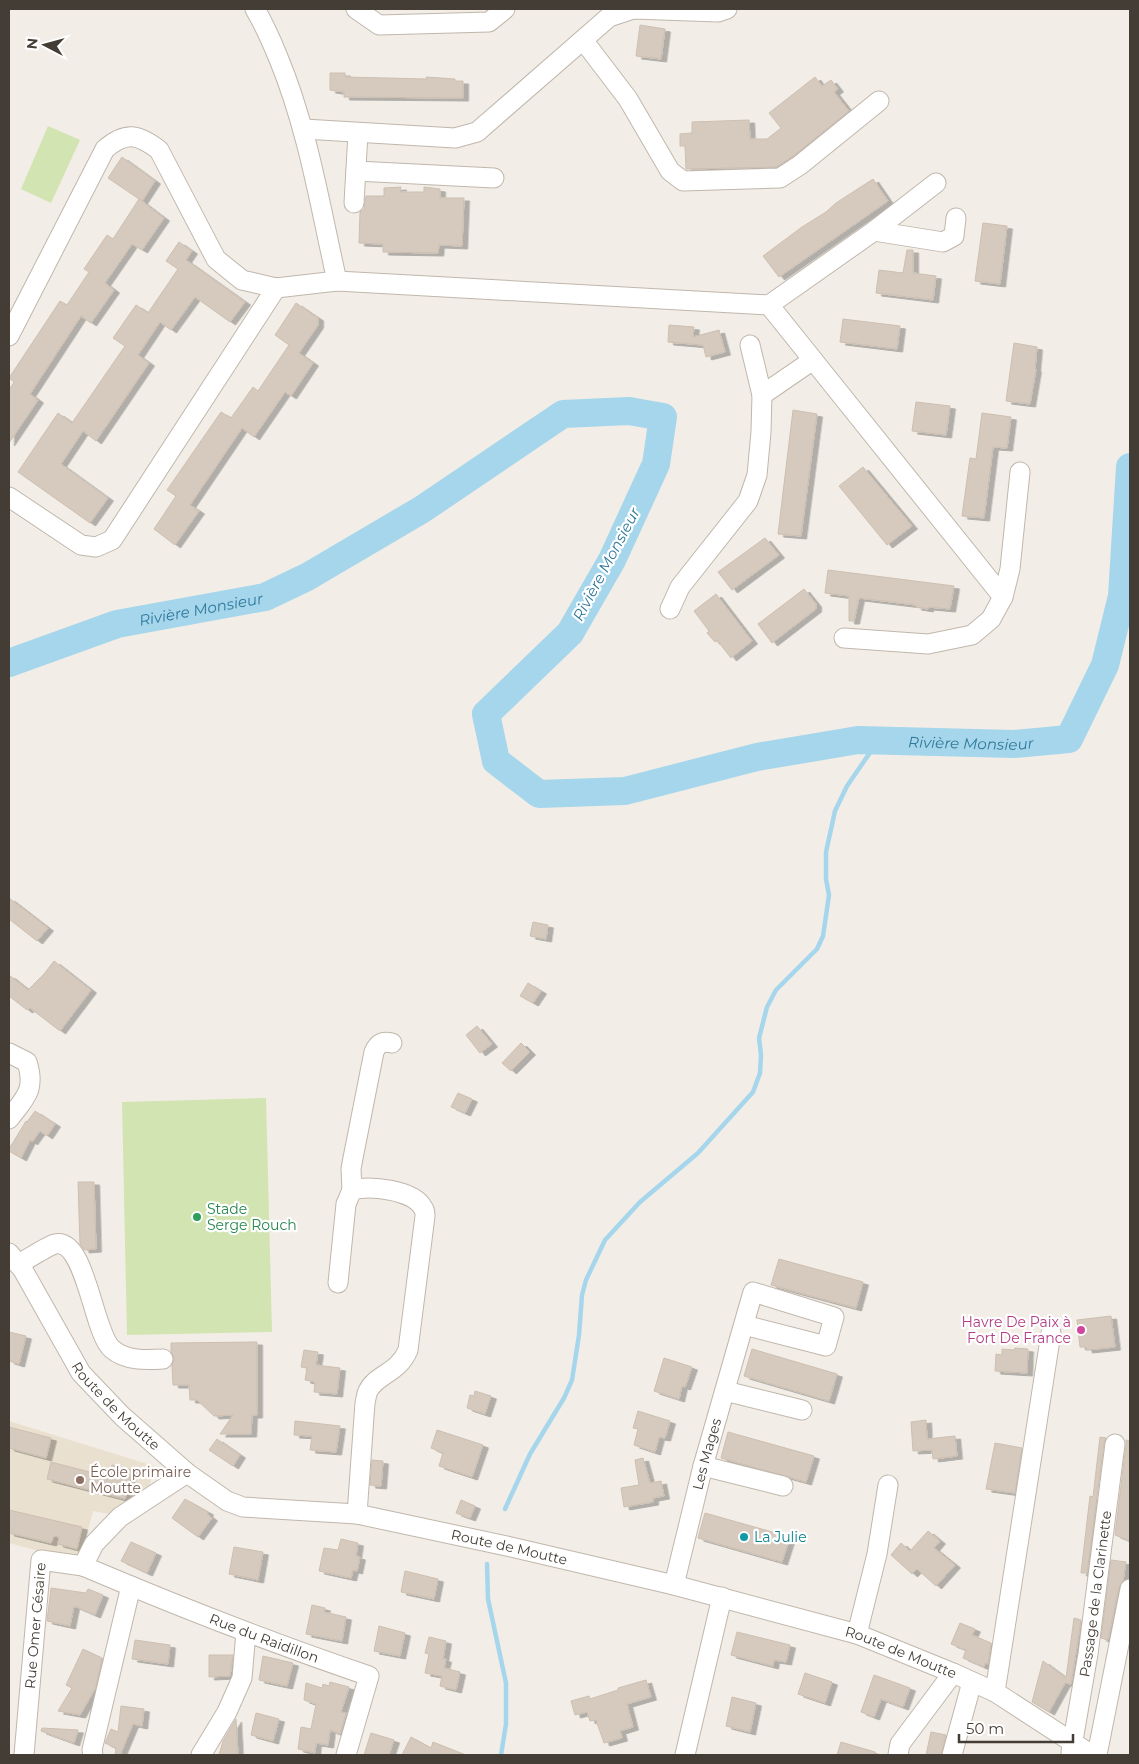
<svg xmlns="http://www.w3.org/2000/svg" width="1139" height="1764" font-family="Montserrat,sans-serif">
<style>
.education{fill:#eae0d0}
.green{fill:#d2e4b1}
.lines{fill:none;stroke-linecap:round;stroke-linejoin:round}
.stream{stroke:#a5d6ec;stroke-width:4.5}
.river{stroke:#a5d6ec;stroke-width:28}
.building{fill:#d6cabf;stroke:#cdbfb0;filter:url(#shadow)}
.minor-casing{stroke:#c0b7ac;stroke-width:21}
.minor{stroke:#fff;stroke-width:19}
.leisure-dot{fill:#2e9e5b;stroke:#fff;stroke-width:2}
.hotel-dot{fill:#d1479c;stroke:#fff;stroke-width:2}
.education-dot{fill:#8d6e63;stroke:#fff;stroke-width:2}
.culture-dot{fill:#0f9aa8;stroke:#fff;stroke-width:2}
.labels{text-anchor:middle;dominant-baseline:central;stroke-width:4.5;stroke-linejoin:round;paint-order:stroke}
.leisure-label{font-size:14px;fill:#27864d;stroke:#fff;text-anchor:start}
.hotel-label{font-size:14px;fill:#b23c85;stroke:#fff;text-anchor:end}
.street-label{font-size:14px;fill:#443d36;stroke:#fff}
.education-label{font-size:14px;fill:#785e54;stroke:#fff;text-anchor:start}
.culture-label{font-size:14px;fill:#0d838f;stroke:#fff;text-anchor:start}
.water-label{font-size:15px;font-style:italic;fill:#31799b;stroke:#fff}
</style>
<defs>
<filter id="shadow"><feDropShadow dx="5.5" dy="3" stdDeviation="0" flood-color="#0004"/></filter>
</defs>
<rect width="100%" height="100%" fill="#f2ede6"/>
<!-- education -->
<polygon class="education" points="9,1421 154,1466 148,1494 114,1515 93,1511 80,1562 9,1543"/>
<!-- green -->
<g class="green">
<polygon points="48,126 80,140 51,203 21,189"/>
<polygon points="266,1098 272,1332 127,1335 122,1102"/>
</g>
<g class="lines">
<!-- stream -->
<g class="stream">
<polyline points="505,1509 530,1454 564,1398 572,1380 579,1335 582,1295 586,1280 605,1240 640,1202 698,1153 753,1092 760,1073 761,1055 759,1038 767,1007 776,990 817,949 823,936 829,895 826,879 826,852 835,811 847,786 878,741"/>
<polyline points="487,1564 488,1599 506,1683 506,1724 501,1755"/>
</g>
<!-- river -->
<path class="river" id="s1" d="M9 663 117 624 265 597 307 577 421 510 563 414 629 411 663 417 656 464 612 560 570 633 486 714 496 761 539 794 625 791 757 757 858 740 1014 744 1069 739 1105 665 1122 596 1130 467"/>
</g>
<!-- building -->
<g class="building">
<polygon points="640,25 665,29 661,59 636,56"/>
<polygon points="330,73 345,73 345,77 427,79 426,77 455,79 455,81 463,81 463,98 344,97 344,92 330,90"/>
<polygon points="815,77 822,86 831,80 838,89 834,92 849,111 793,156 776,167 686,169 685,146 680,146 680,134 692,133 692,122 749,120 750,139 767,139 781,128 769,113"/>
<polygon points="122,157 155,181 142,201 108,178"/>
<polygon points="873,179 888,201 779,277 763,256 802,227 826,212 836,203"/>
<polygon points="401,187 400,192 424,192 424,187 440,189 440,198 464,198 462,246 439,245 438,253 383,252 383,244 359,243 360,212 364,209 366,196 384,196 384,188"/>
<polygon points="139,199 164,218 142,250 132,244 105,283 114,290 91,323 81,316 30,394 38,400 9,443 9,390 14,382 9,378 60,301 67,305 89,272 84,269 107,235 113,239"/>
<polygon points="983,223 1007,226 1000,284 975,281"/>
<polygon points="179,242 192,251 186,260 245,302 230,322 195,297 171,330 160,322 138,355 149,363 96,441 83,431 61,464 108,498 90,523 18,472 58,413 72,423 125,346 113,338 136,305 148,313 178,269 166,261"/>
<polygon points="907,250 913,250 913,273 936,276 933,300 876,293 879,270 903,273"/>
<polygon points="296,303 318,318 318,325 299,353 313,363 291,396 285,392 254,437 242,428 190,505 199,511 175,545 154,529 176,496 167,490 221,412 231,418 253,387 258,391 289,345 275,335"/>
<polygon points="843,319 900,326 897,349 840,342"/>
<polygon points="669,325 694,327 693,337 719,330 725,352 706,357 703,345 668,342"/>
<polygon points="1014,343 1037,347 1035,369 1036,369 1030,404 1006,401"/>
<polygon points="916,402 950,406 946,435 912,431"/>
<polygon points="793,410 817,414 801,536 778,534"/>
<polygon points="982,413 1011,417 1007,448 993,447 984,518 962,516 970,458 976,459"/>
<polygon points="863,467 912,526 887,545 839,486"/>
<polygon points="765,538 779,555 732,590 718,572"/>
<polygon points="828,570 954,586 950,609 928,607 928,609 916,607 916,605 859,598 854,621 849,621 849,596 825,593"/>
<polygon points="804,589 816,604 816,609 772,643 758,624"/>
<polygon points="716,594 752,641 731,658 717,640 715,642 707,633 709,631 694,611"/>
<polygon points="9,898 48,928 37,941 9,919"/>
<polygon points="533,922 548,925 546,939 530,936"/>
<polygon points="54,961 91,990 60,1031 30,1008 27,1010 9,996 9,975 28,990 44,974"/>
<polygon points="528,983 541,991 533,1003 520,996"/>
<polygon points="477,1026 492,1044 480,1053 466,1035"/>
<polygon points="521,1043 530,1052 511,1071 502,1063"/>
<polygon points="458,1093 472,1099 465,1113 451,1107"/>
<polygon points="35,1111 55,1124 47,1136 40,1131 32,1142 30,1140 21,1158 9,1151 9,1149 26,1121 27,1122"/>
<polygon points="78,1182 94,1182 96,1249 84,1250 80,1244"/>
<polygon points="779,1259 863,1282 856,1308 771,1285"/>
<polygon points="1111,1316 1115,1347 1087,1350 1086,1347 1080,1347 1077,1320"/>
<polygon points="9,1332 26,1336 19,1364 9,1361"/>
<polygon points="257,1342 257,1415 252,1415 251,1434 220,1434 233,1415 214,1416 197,1400 190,1400 189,1385 173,1385 172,1366 174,1359 171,1351 171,1343"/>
<polygon points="1015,1348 1028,1349 1027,1373 995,1371 996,1354 1002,1355 1002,1349 1014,1350"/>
<polygon points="752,1349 837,1374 829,1401 744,1376"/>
<polygon points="304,1350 318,1352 316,1365 340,1368 337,1394 314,1392 315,1382 305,1380 307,1368 301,1367"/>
<polygon points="664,1358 692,1367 685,1387 682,1386 679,1399 654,1391"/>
<polygon points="475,1391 491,1396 485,1414 467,1408 470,1395 474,1396"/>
<polygon points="638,1411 670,1421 665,1438 659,1437 655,1452 634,1445 638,1429 633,1428"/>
<polygon points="926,1420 927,1439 955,1436 957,1456 933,1459 932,1450 913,1451 911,1422"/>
<polygon points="295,1421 340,1426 336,1452 310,1450 312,1436 294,1435"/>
<polygon points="9,1427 51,1438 46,1458 9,1448"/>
<polygon points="437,1430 483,1445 472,1477 439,1466 443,1453 431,1448"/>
<polygon points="728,1432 814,1456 806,1482 721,1458"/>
<polygon points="1100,1437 1106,1438 1104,1443 1087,1573 1081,1573 1090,1496 1093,1497"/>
<polygon points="217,1439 240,1455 233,1466 209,1450"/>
<polygon points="1126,1440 1130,1441 1130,1541 1115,1535 1126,1445"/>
<polygon points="995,1443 1022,1448 1015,1493 986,1489"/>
<polygon points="643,1458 650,1483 661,1481 664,1496 653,1498 653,1502 624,1507 621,1488 639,1485 635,1460"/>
<polygon points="372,1460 383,1461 381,1486 370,1485"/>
<polygon points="51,1462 109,1477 112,1465 132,1470 125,1499 47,1479"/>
<polygon points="185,1499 208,1512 207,1514 212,1518 198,1537 172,1518"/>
<polygon points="461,1500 475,1506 470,1518 456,1513"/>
<polygon points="9,1510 82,1527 77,1549 58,1544 59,1537 54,1536 51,1543 9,1533"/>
<polygon points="705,1513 790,1537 782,1562 698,1538"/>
<polygon points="928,1531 940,1541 934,1548 955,1565 936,1586 917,1569 912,1574 891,1555 901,1543 910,1551"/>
<polygon points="341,1539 358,1543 356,1556 360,1557 357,1571 353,1570 351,1578 319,1571 324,1548 338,1550"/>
<polygon points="131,1542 156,1553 147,1573 121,1561"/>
<polygon points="234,1547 263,1552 258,1580 229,1574"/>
<polygon points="1111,1560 1126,1562 1123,1581 1119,1587 1108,1640 1101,1638"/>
<polygon points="405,1571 438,1579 434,1599 401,1592"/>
<polygon points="51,1588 86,1593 88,1589 103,1595 95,1615 74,1606 70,1626 47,1621"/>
<polygon points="312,1605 325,1608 324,1612 346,1617 342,1641 306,1634"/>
<polygon points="1074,1618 1081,1620 1071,1684 1065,1683 1049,1712 1032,1702 1043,1661 1066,1678"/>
<polygon points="960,1623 975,1629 972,1635 991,1643 988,1664 985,1663 984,1667 963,1658 966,1650 951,1644"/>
<polygon points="379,1626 405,1633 400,1656 374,1651"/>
<polygon points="737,1632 790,1645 786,1662 774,1660 773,1666 731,1655"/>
<polygon points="429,1637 446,1641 443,1659 446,1659 444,1668 460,1672 456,1690 440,1686 442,1676 425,1673 429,1654 425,1653"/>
<polygon points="135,1640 170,1645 168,1664 132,1659"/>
<polygon points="83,1649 102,1658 96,1687 80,1715 58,1711 72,1688 66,1685"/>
<polygon points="209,1655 233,1655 230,1676 209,1677"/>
<polygon points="263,1656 293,1663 287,1686 259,1680"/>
<polygon points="805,1673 832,1682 825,1703 798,1694"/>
<polygon points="874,1675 910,1688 903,1707 881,1699 874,1717 861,1712"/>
<polygon points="646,1680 651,1697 627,1704 633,1727 620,1731 622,1738 604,1743 596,1720 590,1721 587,1712 575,1715 571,1701 589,1696 590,1699 618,1690 618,1688"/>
<polygon points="330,1682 349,1687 341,1712 346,1713 340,1734 330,1730 328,1745 316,1743 315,1753 298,1749 301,1727 311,1729 316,1704 304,1700 306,1683 322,1688 323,1684 329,1686"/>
<polygon points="732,1697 756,1703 750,1732 726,1726"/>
<polygon points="121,1706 144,1709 142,1726 133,1724 120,1755 115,1755 116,1748 105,1743 111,1729 118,1732"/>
<polygon points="256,1713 279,1719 273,1741 251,1735"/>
<polygon points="236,1719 238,1755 219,1755 223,1741"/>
<polygon points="42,1728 78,1730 74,1743 41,1731"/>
<polygon points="931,1732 946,1735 941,1755 926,1755"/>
<polygon points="371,1733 394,1740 389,1755 364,1755"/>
<polygon points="411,1737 431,1748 433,1742 466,1755 402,1755"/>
<polygon points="841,1742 875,1752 875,1755 837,1755"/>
</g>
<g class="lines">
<!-- minor casing -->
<g class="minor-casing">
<g id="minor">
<path d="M255 9C264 24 271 40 278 57 308 129 320 206 337 281"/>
<polyline points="356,9 379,25 489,22 505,9"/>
<polyline points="583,40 628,99 670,171 683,181 780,178 800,165 879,101"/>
<polyline points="304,129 455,138 477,132 609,17 633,9 718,12 727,9"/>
<polyline points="356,171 494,178"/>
<polyline points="354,203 358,133"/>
<polyline points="874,231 943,242 954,236 956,218"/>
<polyline points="769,305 1003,597"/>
<path d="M9 336 105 149C126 131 138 134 159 150L216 259 242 280 276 288 337 281 769 305 874 231 936 183"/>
<polyline points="762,395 813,360"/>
<polyline points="9,497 81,545 96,547 112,540 276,288"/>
<polyline points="670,609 680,587 748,501 757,475 761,432 762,395 750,345"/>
<polyline points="844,638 928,644 972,635 991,619 1003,597 1010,569 1020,472"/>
<path d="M9 1053 27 1062C36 1090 25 1098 9 1119"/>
<path d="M352 1190 351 1169 353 1158 374 1052C378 1043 382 1041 392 1043"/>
<path id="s2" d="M9 1253 23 1270 81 1373 122 1416 187 1473 227 1501 243 1507 357 1514 511 1547 674 1585 857 1634 953 1673 995 1692 1092 1755"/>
<path d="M18 1264C27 1260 47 1246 55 1244 86 1237 93 1333 112 1349 126 1361 146 1360 163 1359"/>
<path d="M338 1283 346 1204 352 1190C370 1185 414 1190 423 1208 425 1210 425 1213 425 1216L408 1350C398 1374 376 1374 368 1391 366 1395 366 1400 365 1403L357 1514"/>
<polyline points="725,1391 802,1410"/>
<polyline points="703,1466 783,1486"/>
<path id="s3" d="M83 1566C177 1606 272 1643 369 1676L346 1755"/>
<path id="s4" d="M674 1585 703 1466 753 1292 834 1317 826 1346 744 1325"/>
<polyline points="857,1634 877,1554 888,1485"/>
<polyline points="995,1692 1051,1333"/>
<path id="s5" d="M1071 1752 1088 1654 1115 1444"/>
<path id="s6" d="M24 1755 41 1560 83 1566 94 1544 120 1517 187 1473"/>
<polyline points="93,1755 92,1750 131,1586"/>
<polyline points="201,1755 227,1712 242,1678 246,1632"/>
<polyline points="685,1755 722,1597"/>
<polyline points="898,1755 900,1744 953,1673"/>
<polyline points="952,1755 972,1682"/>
<polyline points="1097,1755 1130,1589"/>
</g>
</g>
<!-- minor -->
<use href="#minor" class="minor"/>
</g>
<!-- markers -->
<circle class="leisure-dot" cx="197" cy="1217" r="5"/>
<circle class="hotel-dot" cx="1081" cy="1330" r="5"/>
<circle class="education-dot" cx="80" cy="1480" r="5"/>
<circle class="culture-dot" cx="744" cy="1537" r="5"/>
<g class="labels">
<!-- leisure labels -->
<g class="leisure-label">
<text x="207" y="1209">Stade<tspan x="207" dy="16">Serge Rouch</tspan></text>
</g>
<!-- hotel labels -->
<g class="hotel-label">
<text x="1071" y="1322">Havre De Paix à<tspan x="1071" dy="16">Fort De France</tspan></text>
</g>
<!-- street labels -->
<g class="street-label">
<text stroke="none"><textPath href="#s2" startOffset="188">Route de Moutte</textPath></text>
<text stroke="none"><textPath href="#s4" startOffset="135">Les Mages</textPath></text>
<text stroke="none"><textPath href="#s2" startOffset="622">Route de Moutte</textPath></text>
<text stroke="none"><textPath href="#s5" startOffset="160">Passage de la Clarinette</textPath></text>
<text stroke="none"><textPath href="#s6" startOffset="130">Rue Omer Césaire</textPath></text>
<text stroke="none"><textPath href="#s3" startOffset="195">Rue du Raidillon</textPath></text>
<text stroke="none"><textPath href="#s2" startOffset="1028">Route de Moutte</textPath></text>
</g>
<!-- education labels -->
<g class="education-label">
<text x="90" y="1472">École primaire<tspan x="90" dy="16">Moutte</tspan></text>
</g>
<!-- culture labels -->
<g class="culture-label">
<text x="754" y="1537">La Julie</text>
</g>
<!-- water labels -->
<g class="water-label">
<text transform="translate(606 564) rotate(-62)">Rivière Monsieur</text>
<text stroke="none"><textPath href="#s1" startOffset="200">Rivière Monsieur</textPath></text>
<text stroke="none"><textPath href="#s1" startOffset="1610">Rivière Monsieur</textPath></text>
</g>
</g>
<!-- border -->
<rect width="1139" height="1764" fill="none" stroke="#443d36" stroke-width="20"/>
<!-- north arrow -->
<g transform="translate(45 45) rotate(276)" stroke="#ffffff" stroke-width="4" paint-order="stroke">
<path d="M0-4L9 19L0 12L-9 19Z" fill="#443d36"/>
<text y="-8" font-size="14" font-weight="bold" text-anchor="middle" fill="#443d36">N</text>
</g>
<!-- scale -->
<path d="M959 1734v8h114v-8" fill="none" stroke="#443d36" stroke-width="2.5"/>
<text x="966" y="1734" font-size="15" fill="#443d36" stroke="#ffffff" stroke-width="4" paint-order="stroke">50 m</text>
</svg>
